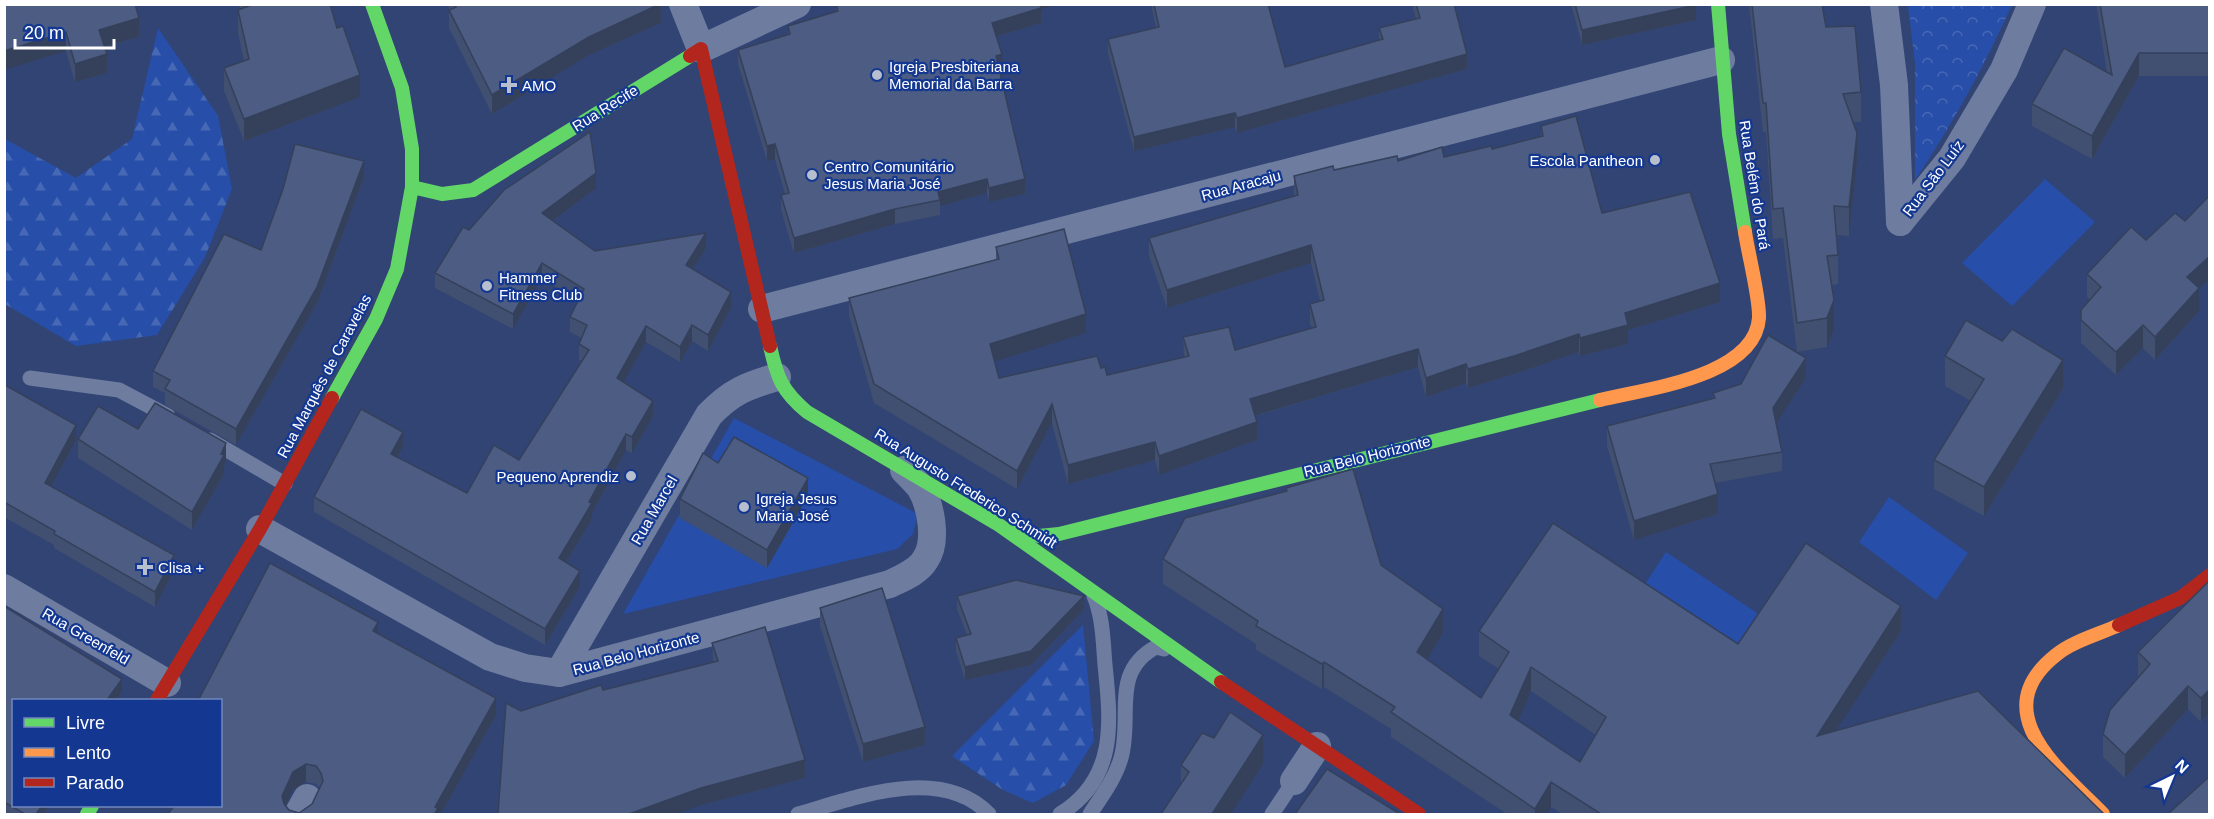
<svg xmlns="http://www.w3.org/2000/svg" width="2214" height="819" font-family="Arial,sans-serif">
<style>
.green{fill:#274ea8}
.forest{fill:url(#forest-firs)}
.park{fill:url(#park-crowns)}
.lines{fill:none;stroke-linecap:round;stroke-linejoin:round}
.lane{stroke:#6d7c9f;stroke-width:15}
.street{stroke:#6d7c9f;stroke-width:28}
.fast{stroke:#63d668;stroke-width:14}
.slow{stroke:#ff974d;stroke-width:14}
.jam{stroke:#b3261e;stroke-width:14}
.wall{fill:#414f70;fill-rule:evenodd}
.shaded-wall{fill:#35405b}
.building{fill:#4c5c82;stroke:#35405b;stroke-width:1.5;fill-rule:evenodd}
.poi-dot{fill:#b7bece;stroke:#143891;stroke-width:2}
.labels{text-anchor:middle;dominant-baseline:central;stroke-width:4.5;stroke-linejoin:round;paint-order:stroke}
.poi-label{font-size:15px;fill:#fff;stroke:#143891;text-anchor:start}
.street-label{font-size:15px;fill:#fff;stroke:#143891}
</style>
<defs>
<pattern id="forest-firs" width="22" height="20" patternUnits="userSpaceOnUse" patternTransform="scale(1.5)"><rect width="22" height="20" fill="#274ea8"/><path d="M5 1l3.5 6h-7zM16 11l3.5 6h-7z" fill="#4769b5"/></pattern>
<pattern id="park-crowns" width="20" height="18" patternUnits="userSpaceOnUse" patternTransform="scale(1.5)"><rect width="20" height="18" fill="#274ea8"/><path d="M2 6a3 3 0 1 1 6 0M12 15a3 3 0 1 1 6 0" fill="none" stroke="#4769b5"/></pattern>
</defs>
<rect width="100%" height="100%" fill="#314474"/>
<!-- green -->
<g class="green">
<polygon points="2045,179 2095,222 2012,306 1962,263"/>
<polygon points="734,418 918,514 913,534 897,549 623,614"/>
<polygon points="1889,497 1968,553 1936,600 1859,542"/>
<polygon points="1666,552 1760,615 1730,664 1634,601"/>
</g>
<!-- forest -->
<g class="forest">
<polygon points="158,28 218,116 232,189 205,257 157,335 76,346 5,304 5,139 76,178 132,139"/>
<polygon points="1083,625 1094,741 1066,785 1033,803 1003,790 952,756"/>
</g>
<!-- park -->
<path class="park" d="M1908 5H2012C1984 66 1953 124 1915 180V64Z"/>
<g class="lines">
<!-- lane -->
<g class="lane">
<polyline points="30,378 119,390 168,416"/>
<polyline points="210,440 285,484"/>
<path d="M798 814C855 798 940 764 989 814"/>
<path d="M1060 814C1117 779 1111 723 1105 665 1103 641 1103 618 1094 596"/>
<path d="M1090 814C1101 797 1115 779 1121 758 1133 716 1110 672 1156 647L1164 649"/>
<polyline points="1272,814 1294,781"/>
</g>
<!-- street -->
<g class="street">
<polyline points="683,4 701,49 797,4"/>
<polyline points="1884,4 1894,85 1900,222"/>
<polyline points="1900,222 1952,158 2004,70 2032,4"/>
<polyline points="762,309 1721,60"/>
<path d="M260 529 490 657 525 668 559 673 890 584C902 578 918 572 925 560 938 542 931 505 920 487 915 481 909 475 904 470"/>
<polyline points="4,588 167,683"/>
<path d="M559 673 709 415C731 392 746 386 777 377"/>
<polyline points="1294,781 1317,746"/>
<polyline points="298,814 307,798"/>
</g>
<!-- fast -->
<g class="fast">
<polyline points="1718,4 1729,134 1745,232"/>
<polyline points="412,187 442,194 473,190 690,56"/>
<path d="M770 346C777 378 782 391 807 412L999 525 1221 682"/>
<polyline points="332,398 376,319 397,269 412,187 412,149 402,88 372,4"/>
<polyline points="1011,528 1039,536 1059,534 1600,400"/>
<polyline points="87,814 92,806"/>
</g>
<!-- slow -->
<g class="slow">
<path d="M1600 400C1644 389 1755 377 1759 318 1760 299 1748 253 1745 232"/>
<path d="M2103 814C2060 770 1984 712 2056 655 2073 641 2100 634 2119 625"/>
</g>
<!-- jam -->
<g class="jam">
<polyline points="690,56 701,49 770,346"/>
<polyline points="2119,625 2180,598 2210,575"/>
<polyline points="1221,682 1419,814"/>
<polyline points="157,700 260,529 332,398"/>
</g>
</g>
<!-- wall -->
<g class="wall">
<polygon points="4,4 139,37 105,47 107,73 75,82 66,51"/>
<polygon points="237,4 330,4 360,97 244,141 224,91 224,68 244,61 238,33 238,10 241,9"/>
<polygon points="448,4 661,4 661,23 589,55 492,114 449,28 449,9"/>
<polygon points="836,4 1041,9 1041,23 996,37 1002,69 1000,69 1025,194 989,202 987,193 940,206 940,215 895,224 794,253 781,210 781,195 785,194 775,159 767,161 738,64 738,50 788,34 788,26 836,12"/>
<polygon points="1151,4 1268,4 1285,67 1379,41 1379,28 1416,19 1412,4 1454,4 1467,69 1237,133 1235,127 1134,151 1108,53 1108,39 1156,28"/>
<polygon points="1571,4 1696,4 1696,20 1582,45"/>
<polygon points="1749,4 1822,4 1826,27 1861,92 1861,122 1854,122 1857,162 1849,236 1837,235 1838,255 1838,284 1831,285 1834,330 1827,347 1797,352 1806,378 1776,423 1782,452 1782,471 1715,483 1718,514 1634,540 1607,446 1607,426 1713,399 1713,393 1741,384 1797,352 1783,238 1773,239 1766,132 1763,132"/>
<polygon points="2096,4 2210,4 2210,76 2139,76 2092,159 2032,126 2032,104 2107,73"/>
<polygon points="1541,126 1602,213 1720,302 1628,330 1628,344 1580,356 1579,352 1514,374 1468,388 1466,383 1426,397 1418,367 1255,416 1257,440 1159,475 1155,460 1068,484 1052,423 1017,489 874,403 849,316 849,298 996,260 996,247 1086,333 994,361 999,378 1101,368 1107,375 1184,357 1183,337 1235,350 1312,328 1310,323 1310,304 1320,301 1311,263 1167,308 1149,256 1149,238 1294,196 1294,176 1398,161 1444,157 1492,149 1541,136"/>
<polygon points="364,177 317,303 236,445 165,405 165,393 153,387 153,371 261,250"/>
<polygon points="596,188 553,221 595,251 706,248 693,269 731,308 708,351 692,341 680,362 646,342 623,382 653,416 632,453 626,450 592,513 592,519 566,563 580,586 545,645 314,512 314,497 403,447 398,457 467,493 519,460 582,361 579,360 579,344 581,338 570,332 570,317 578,301 542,278 513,329 435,288 435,273 469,230"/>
<polygon points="2210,195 2210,279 2199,288 2199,311 2155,360 2143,348 2116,375 2081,343 2081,310 2090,300 2087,297 2087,274 2146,240 2185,221"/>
<polygon points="2002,341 2063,389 1984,516 1934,489 1934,460 1971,401 1945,386 1945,356"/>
<polygon points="4,386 76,440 51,487 174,570 155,607 54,548 54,545 4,517"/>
<polygon points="78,439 226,462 224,467 224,474 192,530 78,458"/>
<polygon points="718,463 808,496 767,568 680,518 680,499"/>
<path d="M1286 488 1381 565 1443 633 1427 659 1481 698 1499 669 1479 656V631L1738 644 1901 631 1836 730 2104 814H1563L1551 807 1547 814H1507L1391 737V729L1324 687 1322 689 1256 650V644L1163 584V559L1286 491ZM1531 691 1596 735 1580 762 1518 721Z"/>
<polygon points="2210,580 2210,712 2201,722 2188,709 2125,778 2103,757 2103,734 2139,676 2138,675 2138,652"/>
<polygon points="957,596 1084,609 1031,665 965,680 956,651 956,638 967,635 957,609"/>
<polygon points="4,606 122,692 116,700 14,700 49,806 44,814 4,814"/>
<polygon points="820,608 925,745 863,762 820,626"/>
<path d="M378 634 496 715 441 814H168L172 809 165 806H220V700H199V699ZM306 782 316 784 320 788 312 804 299 813 289 810 285 806 293 790Z"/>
<polygon points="712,643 805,778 701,805 521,711 713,662"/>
<polygon points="1263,764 1181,784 1181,765"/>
</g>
<!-- shaded-wall -->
<g class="shaded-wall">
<polygon points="661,4 661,23 589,55 492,114 492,95 589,37"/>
<polygon points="1037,4 1059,4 1041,9 1041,23 992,38 992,23"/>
<polygon points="1696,5 1696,20 1582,45 1582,30"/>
<polygon points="139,18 139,37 99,48 99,30"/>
<polygon points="66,32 66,51 4,70 4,51"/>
<polygon points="2139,53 2139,76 2092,159 2092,136"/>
<polygon points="107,54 107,73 75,82 75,64"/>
<polygon points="1002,54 1002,69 996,71 996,56"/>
<polygon points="1467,54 1467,69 1237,133 1237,118"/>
<polygon points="360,75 360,97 244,141 244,119"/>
<polygon points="1235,113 1235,127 1134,151 1134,137"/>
<polygon points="1857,133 1857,162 1849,236 1849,207"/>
<polygon points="775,144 775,159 767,161 767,146"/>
<polygon points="364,161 364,177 317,303 236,445 236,429"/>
<polygon points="596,173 596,188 542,229 542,213"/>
<polygon points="987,179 987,193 940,206 940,200 938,192"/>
<polygon points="1025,179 1025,194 989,202 989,188"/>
<polygon points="895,209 895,224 794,253 794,238"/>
<polygon points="706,233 706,248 686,280 686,265"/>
<polygon points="1311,245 1311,263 1167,308 1167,290"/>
<polygon points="2210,256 2210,279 2199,288 2199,311 2155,360 2155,337 2187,277"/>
<polygon points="542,263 542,278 513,329 513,314"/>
<polygon points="1720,283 1720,302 1628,330 1628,344 1580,356 1580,338 1625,313"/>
<polygon points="731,292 731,308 708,351 708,335"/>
<polygon points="1834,300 1834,330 1827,347 1827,318"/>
<polygon points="1086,314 1086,333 990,363 990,344"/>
<polygon points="692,325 692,341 680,362 680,347"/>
<polygon points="2143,325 2143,348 2116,375 2116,352"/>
<polygon points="646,326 646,342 617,394 617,378"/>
<polygon points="1579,334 1579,352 1514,374 1468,388 1468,369"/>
<polygon points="1418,349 1418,367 1250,417 1250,399"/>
<polygon points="1806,358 1806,378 1773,428 1773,408"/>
<polygon points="2063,360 2063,389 1984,516 1984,487"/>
<polygon points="1466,364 1466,383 1426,397 1426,378"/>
<polygon points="653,401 653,416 632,453 632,437"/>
<polygon points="1052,404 1052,423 1017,489 1017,471"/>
<polygon points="1257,422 1257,440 1159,475 1159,456"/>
<polygon points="76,425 76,440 45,498 45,483"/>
<polygon points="403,432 403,447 391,469 391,454"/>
<polygon points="626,434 626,450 592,513 592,519 559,574 559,558"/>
<polygon points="1155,442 1155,460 1068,484 1068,465"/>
<polygon points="226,443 226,462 224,467 224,474 192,530 192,512"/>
<polygon points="808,478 808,496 767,568 767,550"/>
<polygon points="1718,494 1718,514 1634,540 1634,521"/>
<polygon points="174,555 174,570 155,607 155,592"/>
<polygon points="580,571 580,586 545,645 545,629"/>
<polygon points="1084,596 1084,609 1031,665 965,680 965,667"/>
<polygon points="1901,606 1901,631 1817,760 1817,736"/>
<polygon points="1443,609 1443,633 1417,676 1417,652"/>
<polygon points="378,622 378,640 373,631"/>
<polygon points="1324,662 1324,687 1322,689 1322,664"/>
<polygon points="1531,667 1531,691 1510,740 1510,715"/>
<polygon points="122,679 122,692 116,700 107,700"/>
<polygon points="2188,686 2188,709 2125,778 2125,755"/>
<polygon points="2210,689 2210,712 2201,722 2201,698"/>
<polygon points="496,698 496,715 441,814 435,814 435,807"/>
<polygon points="925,727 925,745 863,762 863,744"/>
<polygon points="1263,735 1263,764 1231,814 1212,814"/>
<polygon points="805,760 805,778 701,805 677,814 629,814 701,788"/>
<polygon points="306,764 306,782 293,790 282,814 282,796 293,772"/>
<polygon points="1551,782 1551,807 1547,814 1535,814 1535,809"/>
<polygon points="42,806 49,806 44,814 36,814"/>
</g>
<!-- building -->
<g class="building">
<polygon points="4,4 135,4 139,18 99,30 107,54 75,64 66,32 4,51"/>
<polygon points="254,4 330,4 337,28 343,26 360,75 244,119 224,68 249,59 238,10"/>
<polygon points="455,4 660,4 589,37 492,95 449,10 456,7"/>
<polygon points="836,4 1040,4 1041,8 992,23 1002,54 996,56 1025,179 989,188 987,179 938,192 940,200 895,209 794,238 781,195 789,193 775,144 767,146 738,50 790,34 788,26 838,11"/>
<polygon points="1154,4 1268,4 1285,67 1383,39 1379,28 1420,18 1416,4 1454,4 1467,54 1237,118 1235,113 1134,137 1108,39 1159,27"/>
<polygon points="1575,4 1696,4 1696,5 1582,30"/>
<polygon points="1752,4 1822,4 1826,27 1855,26 1861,92 1843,94 1857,133 1849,207 1834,206 1838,255 1827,256 1834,300 1827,318 1797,323 1783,208 1773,209 1766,103 1763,103"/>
<polygon points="2100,4 2210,4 2210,53 2139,53 2092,136 2032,104 2064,48 2112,75"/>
<polygon points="1576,116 1602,213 1690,192 1720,283 1625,313 1628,325 1580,338 1579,334 1514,356 1468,369 1466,364 1426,378 1418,349 1250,399 1257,422 1159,456 1155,442 1068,465 1052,404 1017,471 874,384 849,298 999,259 996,247 1064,229 1086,314 990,344 999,378 1097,356 1101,368 1105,367 1107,375 1189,356 1183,337 1229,327 1235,350 1316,327 1310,304 1324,300 1311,245 1167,290 1149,238 1298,195 1294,176 1333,166 1334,170 1397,156 1398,161 1442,147 1444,157 1491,146 1492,149 1543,136 1541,126"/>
<polygon points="590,132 596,173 542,213 595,251 706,233 686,265 731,292 708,335 692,325 680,347 646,326 617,378 653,401 632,437 626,434 589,502 592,503 559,558 580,571 545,629 314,497 361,409 403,432 391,454 467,493 494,445 519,460 589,350 579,344 587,325 570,317 584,289 542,263 513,314 435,273 463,227 469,230 504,190"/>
<polygon points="295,144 364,161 317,287 236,429 165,389 170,380 153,371 224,234 261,250 283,189"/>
<polygon points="2210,195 2210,256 2187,277 2199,288 2155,337 2143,325 2116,352 2081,320 2081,310 2101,287 2087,274 2131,227 2146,240 2175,213 2185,221"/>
<polygon points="1966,320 2002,341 2012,329 2063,360 1984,487 1934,460 1984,379 1945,356"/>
<polygon points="1768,335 1806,358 1773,408 1782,452 1710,464 1718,494 1634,521 1607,426 1715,398 1713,393 1741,384"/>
<polygon points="5,385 76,425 45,483 174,555 155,592 54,534 55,531 4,502"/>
<polygon points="155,403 226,443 221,454 224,455 192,512 78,439 98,406 138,429"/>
<polygon points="734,437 808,478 767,550 680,499 703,453 718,463"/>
<path d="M1353 469 1381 565 1443 609 1417 652 1481 698 1509 652 1479 631 1553 523 1738 644 1806 543 1901 606 1817 736 1978 691 2104 814H1601L1551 782 1535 809 1391 712 1395 707 1324 662 1322 664 1256 626 1258 621 1163 559 1185 518 1287 491 1286 488ZM1531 667 1606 717 1580 762 1510 715Z"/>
<path d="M270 563 378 622 373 631 496 698 435 807 438 808 435 813 438 814H168L174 806H220V700H202L199 699ZM306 764 316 766 321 773 323 781 312 804 299 813 289 810 284 804 282 796 293 772Z"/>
<polygon points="1016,580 1084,596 1031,651 965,667 956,638 971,634 957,596"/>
<polygon points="2210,580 2210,689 2201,698 2188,686 2125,755 2103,734 2110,710 2150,664 2138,652"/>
<polygon points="882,588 925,727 863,744 820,608"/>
<polygon points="4,606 122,679 107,700 14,700 14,806 42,806 36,814 25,814 4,802"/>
<polygon points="765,627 805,760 701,788 629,814 498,814 506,703 521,711 601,685 603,690 718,661 712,643"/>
<polygon points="1230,712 1263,735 1212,814 1161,814 1189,772 1181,765 1202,733 1214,738"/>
<polygon points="1327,769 1400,814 1295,814"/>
<polygon points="2210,776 2210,814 2168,814"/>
</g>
<!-- markers -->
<g class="poi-dot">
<circle cx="877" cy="75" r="6"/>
<path d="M506 76h6v6h6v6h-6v6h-6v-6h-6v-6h6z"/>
<circle cx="1655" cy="160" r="6"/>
<circle cx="812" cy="175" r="6"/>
<circle cx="487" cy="286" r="6"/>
<circle cx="631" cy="476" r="6"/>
<circle cx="744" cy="507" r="6"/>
<path d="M142 558h6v6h6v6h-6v6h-6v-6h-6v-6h6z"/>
</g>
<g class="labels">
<!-- poi labels -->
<g class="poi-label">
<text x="889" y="66">Igreja Presbiteriana<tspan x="889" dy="17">Memorial da Barra</tspan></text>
<text x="522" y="85">AMO</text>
<text x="1643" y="160" text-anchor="end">Escola Pantheon</text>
<text x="824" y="166">Centro Comunitário<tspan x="824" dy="17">Jesus Maria José</tspan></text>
<text x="499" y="277">Hammer<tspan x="499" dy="17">Fitness Club</tspan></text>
<text x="619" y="476" text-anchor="end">Pequeno Aprendiz</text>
<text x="756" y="498">Igreja Jesus<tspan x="756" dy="17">Maria José</tspan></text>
<text x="158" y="567">Clisa +</text>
</g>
<!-- street labels -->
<g class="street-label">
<text transform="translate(605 108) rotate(-32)">Rua Recife</text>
<text transform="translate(1933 178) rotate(-53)">Rua São Luíz</text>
<text transform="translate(1241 185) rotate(-15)">Rua Aracaju</text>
<text transform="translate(1755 185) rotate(81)">Rua Belém do Pará</text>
<text transform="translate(324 376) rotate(-62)">Rua Marquês de Caravelas</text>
<text transform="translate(1367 456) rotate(-14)">Rua Belo Horizonte</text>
<text transform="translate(966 488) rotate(32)">Rua Augusto Frederico Schmidt</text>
<text transform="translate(654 510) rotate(-60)">Rua Marcel</text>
<text transform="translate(86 636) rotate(30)">Rua Greenfeld</text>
<text transform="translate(636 653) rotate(-15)">Rua Belo Horizonte</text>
</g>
</g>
<!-- border -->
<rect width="2214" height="819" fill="none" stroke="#ffffff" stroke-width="12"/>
<!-- legend -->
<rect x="12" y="699" width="210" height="108" fill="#143891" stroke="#7288bd" stroke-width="1.5"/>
<rect x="24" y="718" width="30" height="9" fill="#63d668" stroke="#7288bd" stroke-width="1.5"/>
<text x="66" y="729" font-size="18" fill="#ffffff">Livre</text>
<rect x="24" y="748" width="30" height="9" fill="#ff974d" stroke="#7288bd" stroke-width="1.5"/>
<text x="66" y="759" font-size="18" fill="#ffffff">Lento</text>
<rect x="24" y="778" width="30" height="9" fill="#b3261e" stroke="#7288bd" stroke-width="1.5"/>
<text x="66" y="789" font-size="18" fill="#ffffff">Parado</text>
<!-- north arrow -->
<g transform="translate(2172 777) rotate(43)" stroke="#143891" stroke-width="4.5" paint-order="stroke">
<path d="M0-4.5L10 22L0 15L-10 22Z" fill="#ffffff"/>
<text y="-9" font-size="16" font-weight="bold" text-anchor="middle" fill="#ffffff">N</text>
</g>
<!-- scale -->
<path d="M15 39v9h99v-9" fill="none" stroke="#ffffff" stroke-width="3"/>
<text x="24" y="39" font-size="18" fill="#ffffff" stroke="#143891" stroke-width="4.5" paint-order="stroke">20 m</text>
</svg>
